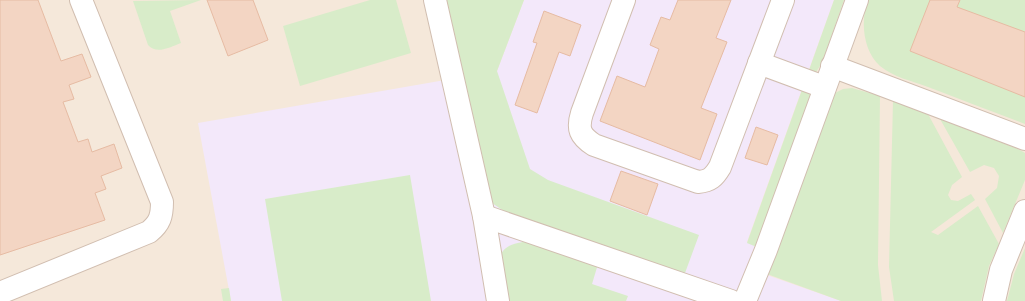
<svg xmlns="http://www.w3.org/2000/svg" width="1025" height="301" font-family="Barlow,sans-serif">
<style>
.residential{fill:#f5e8da}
.education{fill:#f3e8fa}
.green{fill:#d8ecc9}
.building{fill:#f3d5c3;stroke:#e6bba3}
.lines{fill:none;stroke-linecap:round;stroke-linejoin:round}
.minor-casing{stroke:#d1beb0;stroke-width:24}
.minor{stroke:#fff;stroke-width:22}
</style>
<rect width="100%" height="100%" fill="#fdf6ec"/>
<!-- residential -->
<rect class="residential" x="0" y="0" width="1025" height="301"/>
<!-- education -->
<polygon class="education" points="524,0 834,0 747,242 766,250 767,275 841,301 231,301 198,123 497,71"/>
<!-- green -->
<g class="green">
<path d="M201 0 170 11 181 43C170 47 157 55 148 45L133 1Z"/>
<polygon points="370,0 396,0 411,53 300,86 283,26"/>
<polygon points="441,0 524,0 497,71 530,169 548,180 699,235 685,273 529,224 511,216 492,203"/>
<polygon points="834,0 844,0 822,63 816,72 808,73"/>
<path d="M868 0H1025V124C993 112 960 99 928 87 912 81 893 77 880 66 863 51 860 20 868 0Z"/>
<polygon points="803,87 811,96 759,248 747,243"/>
<polygon points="852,88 880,96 878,265 882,301 841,301 767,274 835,93 843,89"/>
<polygon points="893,101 928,114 962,177 952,185 948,195 951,200 958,201 971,194 975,200 931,232 938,235 978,206 999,244 989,266 981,301 894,301 889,267"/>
<polygon points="940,119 1018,149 1025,153 1025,180 1003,233 985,199 997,188 999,176 994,168 984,165 970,172"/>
<polygon points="410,175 431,301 282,301 265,199"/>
<path d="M523 242 535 243 598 264 592 284 628 296 626 301H507L501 254C506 245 513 244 523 242Z"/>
<polygon points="1025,248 1025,301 1007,301 1014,274"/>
<polygon points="229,288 231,301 223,301 221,289"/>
</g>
<!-- building -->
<g class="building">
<polygon points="0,0 38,0 61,61 82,54 91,77 69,85 74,99 63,102 78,142 88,139 92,152 114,144 122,168 101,176 106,189 95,193 105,220 0,255"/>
<polygon points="207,0 253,0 268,40 228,56"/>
<polygon points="678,0 731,0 716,38 727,42 701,108 717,114 700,160 600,121 617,76 645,87 659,49 650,45 661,17 670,20"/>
<polygon points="930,0 960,0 957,7 1025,32 1025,97 910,51"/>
<polygon points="544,11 581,25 570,56 559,52 537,113 515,105 537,43 533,42"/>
<polygon points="756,127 778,135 767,165 745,158"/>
<polygon points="621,171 658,184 647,215 610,201"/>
</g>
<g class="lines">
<!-- minor casing -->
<g class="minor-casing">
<g id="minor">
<polyline points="435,0 484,216"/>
<path d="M624 0 582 113C577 129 580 136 594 145L698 182C710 181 714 177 720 167L783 0"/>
<polyline points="759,63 824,87"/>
<polyline points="832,66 1025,139"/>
<path d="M0 293 149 232C160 223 162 216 162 202L81 0"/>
<polyline points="498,301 484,216 731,301"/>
<polyline points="745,301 766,250 857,0"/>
<polyline points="994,301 1001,270 1025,211"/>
</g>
</g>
<!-- minor -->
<use href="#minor" class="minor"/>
</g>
</svg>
